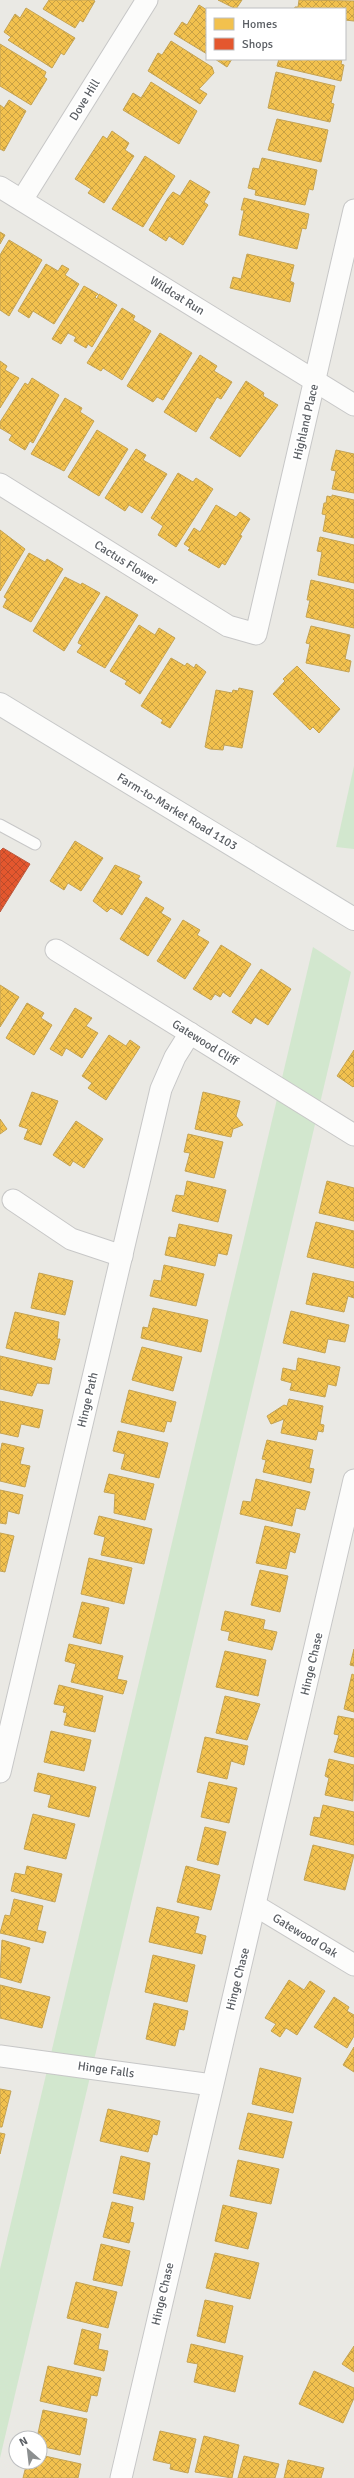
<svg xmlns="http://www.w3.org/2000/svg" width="354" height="2478" font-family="Signika,sans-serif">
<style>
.green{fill:#d2e7ce}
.homes{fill:url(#homes-cross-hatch);stroke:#c4a354}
.shops{fill:url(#shops-cross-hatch);stroke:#bb593e}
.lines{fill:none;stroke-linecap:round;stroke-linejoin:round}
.lane-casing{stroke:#c7c7c7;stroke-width:13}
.street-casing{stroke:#c7c7c7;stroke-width:23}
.secondary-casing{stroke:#c7c8c8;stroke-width:24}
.lane{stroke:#fcfcfb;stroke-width:11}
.street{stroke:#fcfcfb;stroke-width:21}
.secondary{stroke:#fcfcfb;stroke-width:22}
.labels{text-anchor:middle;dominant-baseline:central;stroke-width:4;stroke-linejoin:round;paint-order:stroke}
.street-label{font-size:12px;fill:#5a5e63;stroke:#fff}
</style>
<defs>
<pattern id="homes-cross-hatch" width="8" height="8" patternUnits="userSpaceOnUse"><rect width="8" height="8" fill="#f2c14e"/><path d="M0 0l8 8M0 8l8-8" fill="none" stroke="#c7a044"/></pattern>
<pattern id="shops-cross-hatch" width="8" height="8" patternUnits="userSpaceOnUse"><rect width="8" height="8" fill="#e4572e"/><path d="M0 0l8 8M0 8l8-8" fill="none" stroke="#bc4b2b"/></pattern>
</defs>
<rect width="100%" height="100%" fill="#eae9e4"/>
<!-- green -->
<g class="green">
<polygon points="354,766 354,849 336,847"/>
<polygon points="313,947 351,972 0,2458 0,2269"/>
</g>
<!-- homes -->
<g class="homes">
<polygon points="49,0 93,0 95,1 83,22 80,20 75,28 43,9"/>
<polygon points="218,0 242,0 236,9"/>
<polygon points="299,0 354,1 354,21 345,20 345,9 294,9 295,7 298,7"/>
<polygon points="199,5 207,10 207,54 174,34 182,22 187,25"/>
<polygon points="26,8 75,38 64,55 61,53 52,68 8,40 11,37 4,32 15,14 20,18"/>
<polygon points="171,41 212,67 214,73 199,89 207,94 200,104 148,71 158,53 162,55"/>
<polygon points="0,44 46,72 44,77 47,79 31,105 0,86"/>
<polygon points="215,59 232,59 227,67"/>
<polygon points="279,59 342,59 341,64 344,65 341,81 277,66"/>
<polygon points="276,72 335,86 331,103 334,104 330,122 268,108"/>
<polygon points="151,82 197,111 179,144 123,110 133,93 141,98"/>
<polygon points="9,100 26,111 4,151 0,149 0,105 4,108"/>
<polygon points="277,119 328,130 321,162 268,150"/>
<polygon points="112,131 129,143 125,150 134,156 104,203 88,193 91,189 75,179 103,136 107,139"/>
<polygon points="145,156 175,176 143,227 112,209"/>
<polygon points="262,158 317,170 313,190 309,189 305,205 255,195 256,190 248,188 253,168 259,169"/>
<polygon points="190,180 210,192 204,202 208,205 183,245 169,236 166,241 149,230 168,198 173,192 180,196"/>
<polygon points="244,198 309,214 306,229 302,228 297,249 239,235 244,210 241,210"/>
<polygon points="0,232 5,235 0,244"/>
<polygon points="9,240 42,260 9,316 0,310 0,255"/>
<polygon points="247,254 294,265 290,281 294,283 290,302 230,288 233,277 241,279"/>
<polygon points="46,264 58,271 62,265 69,269 65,275 79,284 54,324 33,311 29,318 18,311"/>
<polygon points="84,286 98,294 95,297 97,299 99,294 117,305 92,347 88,344 86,348 74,341 76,337 68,333 61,344 52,339"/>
<polygon points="122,308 135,316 133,320 151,331 122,380 103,368 101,371 87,363"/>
<polygon points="160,333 192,353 163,400 157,397 153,402 127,386"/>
<polygon points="200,355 217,366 214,371 232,382 221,399 217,397 196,432 164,412"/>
<polygon points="0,361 7,366 5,370 19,378 0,408"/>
<polygon points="32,378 59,395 33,443 30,441 25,450 9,440 12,435 0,428 0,422 25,383 28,385"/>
<polygon points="246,381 264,393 263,396 278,405 240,457 210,438"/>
<polygon points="65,398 82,408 80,412 94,421 64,471 31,454"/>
<polygon points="97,430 128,449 99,496 68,477"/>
<polygon points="136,449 146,455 143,460 167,474 142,513 129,505 125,511 105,498"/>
<polygon points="336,450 354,454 354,493 332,489 336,471 331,470"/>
<polygon points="178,473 193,482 196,478 213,489 176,547 158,535 163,526 151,518"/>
<polygon points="332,495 354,500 354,538 323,531 326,515 322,514 324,503 326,503 327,496 332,497"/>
<polygon points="216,505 236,517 240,512 250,519 240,535 242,536 225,565 222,563 219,568 188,550 190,548 184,544 194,528 200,532"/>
<polygon points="0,530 25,549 0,591"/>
<polygon points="320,537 354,545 354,583 318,575 322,552 317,551"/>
<polygon points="29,553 45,562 47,559 63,569 31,622 3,607 7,599 4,597"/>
<polygon points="65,577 81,585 82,583 100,593 64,651 33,631"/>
<polygon points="311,580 354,590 354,628 306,617 310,600 307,600"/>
<polygon points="106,596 138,615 105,668 77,652 82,645 78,643 80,638"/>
<polygon points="139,625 155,635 159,628 175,638 140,694 125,684 127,681 110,671"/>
<polygon points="311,626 350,635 345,659 351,661 349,672 306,663 310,644 306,643"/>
<polygon points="171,658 185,666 187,663 194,668 196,664 206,672 170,728 161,723 163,720 141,706"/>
<polygon points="297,666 340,709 319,733 313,727 310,730 273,694 285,681 283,679"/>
<polygon points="239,688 253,691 242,748 224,745 223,750 210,749 205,747 216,690 232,693 233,690 238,691"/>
<polygon points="75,841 103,858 81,891 68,883 64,890 50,881"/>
<polygon points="115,865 140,876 138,879 142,882 122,915 111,908 107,912 93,901"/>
<polygon points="146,897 164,908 161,913 171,919 148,956 120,939"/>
<polygon points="183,920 200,930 197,935 209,942 185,979 157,961"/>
<polygon points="221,945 251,964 230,997 223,992 220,997 215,994 211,1000 193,989"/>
<polygon points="261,969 291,989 268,1025 255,1017 251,1024 232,1012"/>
<polygon points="0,985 19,997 0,1027"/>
<polygon points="27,1003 44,1013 41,1018 52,1025 34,1055 6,1038"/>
<polygon points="75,1008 92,1018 86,1026 98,1033 82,1058 66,1048 62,1056 50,1049"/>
<polygon points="109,1035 126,1046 130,1040 140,1047 106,1100 88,1088 92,1083 82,1076"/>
<polygon points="354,1050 354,1086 353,1087 337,1076"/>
<polygon points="32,1092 58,1101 41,1145 24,1139 28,1129 19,1126"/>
<polygon points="203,1092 240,1101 236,1116 243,1125 233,1129 231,1137 195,1129"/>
<polygon points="0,1119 7,1129 0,1134"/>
<polygon points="76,1121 103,1139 84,1168 73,1161 70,1166 53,1155"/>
<polygon points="188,1134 223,1142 214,1178 185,1171 190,1153 184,1152"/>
<polygon points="187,1181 226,1190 218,1222 172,1211 176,1195 184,1196"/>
<polygon points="327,1181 354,1188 354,1221 319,1213"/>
<polygon points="316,1222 354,1231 354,1268 307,1257"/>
<polygon points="179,1224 232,1235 227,1255 218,1253 215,1266 165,1255 169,1237 176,1238"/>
<polygon points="164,1265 204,1274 196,1306 150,1296 154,1280 161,1281"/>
<polygon points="39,1273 73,1281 65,1315 31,1308"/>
<polygon points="313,1273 354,1282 354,1298 348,1296 344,1312 306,1304"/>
<polygon points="153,1308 208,1320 201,1352 141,1338 143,1327 148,1328"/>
<polygon points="291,1311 349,1325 345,1342 328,1339 325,1353 283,1343"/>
<polygon points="15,1312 59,1322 57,1339 60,1339 55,1360 6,1348"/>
<polygon points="142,1347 182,1357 173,1391 132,1380"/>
<polygon points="0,1356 52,1368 49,1384 37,1383 32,1396 0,1389"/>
<polygon points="298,1358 340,1367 336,1386 328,1384 325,1397 290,1390 292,1383 281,1380 283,1368 296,1371"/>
<polygon points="129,1390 176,1402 171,1422 167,1421 164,1432 121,1422"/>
<polygon points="289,1399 323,1406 320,1424 324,1425 323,1432 318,1431 316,1440 281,1433 284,1419 271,1424 267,1416 284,1405 287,1406"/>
<polygon points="0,1401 43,1410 39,1428 21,1424 18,1437 0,1433"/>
<polygon points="118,1431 168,1443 159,1478 121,1469 125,1454 113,1451"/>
<polygon points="267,1440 313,1450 309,1468 314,1469 311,1483 263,1472 266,1460 262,1459"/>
<polygon points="2,1443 24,1448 20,1464 30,1466 25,1487 0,1481 0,1453"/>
<polygon points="109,1474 154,1484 145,1520 114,1513 115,1494 104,1492"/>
<polygon points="256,1479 310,1492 305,1510 296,1508 292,1526 240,1514 243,1501 251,1502"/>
<polygon points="0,1490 23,1495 19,1514 8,1511 6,1524 0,1523"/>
<polygon points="99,1516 152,1529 144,1564 101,1555 105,1537 94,1534"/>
<polygon points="265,1526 300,1534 295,1553 290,1551 286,1569 256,1563"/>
<polygon points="0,1533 14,1536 5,1572 0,1571"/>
<polygon points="89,1558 132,1568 124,1604 81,1594"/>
<polygon points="260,1570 288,1576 280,1612 251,1605"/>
<polygon points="82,1602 109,1608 101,1644 73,1637"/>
<polygon points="225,1611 265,1620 263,1629 277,1632 272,1650 228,1640 230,1632 221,1630"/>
<polygon points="69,1644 123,1656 117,1679 127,1681 123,1694 71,1682 76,1664 65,1661"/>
<polygon points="354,1649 354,1666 350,1665"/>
<polygon points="225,1651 266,1660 258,1696 216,1687"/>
<polygon points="352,1674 354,1675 354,1712 344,1709"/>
<polygon points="59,1685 103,1696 95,1732 64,1725 67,1713 63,1712 65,1706 54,1704"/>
<polygon points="225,1696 260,1704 247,1740 216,1733"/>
<polygon points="338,1716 354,1719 354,1757 334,1752 339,1735 334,1734"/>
<polygon points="51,1731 91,1740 84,1771 44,1762"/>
<polygon points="205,1737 248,1746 244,1765 231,1761 227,1779 197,1772"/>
<polygon points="329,1759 354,1765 353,1801 325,1795 329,1778 325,1776"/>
<polygon points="38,1773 96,1787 89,1817 48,1807 51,1795 34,1791"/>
<polygon points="209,1782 237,1788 229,1823 201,1817"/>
<polygon points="323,1805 354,1812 354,1845 310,1835 314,1817 320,1818"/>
<polygon points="33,1814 75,1824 66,1859 24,1849"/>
<polygon points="205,1827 226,1832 218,1865 197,1860"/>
<polygon points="313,1845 354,1855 345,1890 304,1880"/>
<polygon points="27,1866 62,1874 55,1902 11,1891 15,1873 25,1875"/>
<polygon points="186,1866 220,1875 211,1910 177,1902"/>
<polygon points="14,1899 43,1906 37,1930 46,1932 43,1943 0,1933 5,1915 10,1916"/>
<polygon points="157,1907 199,1917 195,1933 206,1936 202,1954 149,1942"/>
<polygon points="2,1940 30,1948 21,1983 0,1977"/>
<polygon points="153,1955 195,1965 187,2002 145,1992"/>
<polygon points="289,1980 304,1990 310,1981 325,1991 297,2035 286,2028 280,2037 271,2031 276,2024 265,2018"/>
<polygon points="0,1985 50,1997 42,2028 0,2018"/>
<polygon points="334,1997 349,2007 347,2011 354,2015 354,2036 347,2048 314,2027"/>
<polygon points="154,2003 188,2011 184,2030 179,2029 175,2046 146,2039"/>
<polygon points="354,2047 354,2072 343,2065"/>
<polygon points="260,2068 301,2078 293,2113 252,2104"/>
<polygon points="0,2089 11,2091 2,2127 0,2127"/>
<polygon points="108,2109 160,2121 157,2135 153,2134 148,2152 100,2141"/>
<polygon points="248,2113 292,2122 283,2158 239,2149"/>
<polygon points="0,2133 5,2134 0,2154"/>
<polygon points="121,2156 150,2163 144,2200 113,2193"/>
<polygon points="238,2160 279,2169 271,2204 230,2196"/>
<polygon points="112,2202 133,2207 130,2222 134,2223 129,2243 103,2237"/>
<polygon points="223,2205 257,2213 248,2249 215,2241"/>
<polygon points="101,2244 130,2251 122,2286 93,2280"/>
<polygon points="215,2253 259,2263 250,2299 206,2288"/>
<polygon points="76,2282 117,2292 108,2328 67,2318"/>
<polygon points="205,2300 233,2306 225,2343 197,2336"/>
<polygon points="82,2329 101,2334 98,2349 108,2351 104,2371 74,2364"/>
<polygon points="191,2344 243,2356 235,2392 194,2382 198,2364 187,2362"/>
<polygon points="354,2346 354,2372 342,2364"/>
<polygon points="48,2366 101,2378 97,2396 91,2395 87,2412 40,2401"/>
<polygon points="314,2371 354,2388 354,2398 343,2423 299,2404"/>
<polygon points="43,2410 87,2419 80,2455 40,2446 40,2438 37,2438"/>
<polygon points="160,2431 196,2439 188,2473 170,2469 171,2464 153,2460"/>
<polygon points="204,2436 239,2445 232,2478 195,2472"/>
<polygon points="40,2455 81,2464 78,2478 23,2478 27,2462 40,2462"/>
<polygon points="244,2456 279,2464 275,2478 238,2478"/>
<polygon points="288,2460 324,2468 321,2478 284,2478"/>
</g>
<!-- shops -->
<polygon class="shops" points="3,848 30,864 0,912 0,851"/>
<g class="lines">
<!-- lane casing -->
<g class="lane-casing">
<polyline id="lane" points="0,825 35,844"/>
</g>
<!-- street casing -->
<g class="street-casing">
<g id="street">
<polyline points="0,187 354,405"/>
<polyline points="22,200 147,0"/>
<polyline points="0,484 228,626 256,634 354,210"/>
<polyline points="56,950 354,1135"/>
<polyline points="13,1200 71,1239 122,1256"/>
<polyline points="0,1772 161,1089 175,1057 190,1033"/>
<polyline points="256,1906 354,1965"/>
<polyline points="0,2056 212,2085"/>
<polyline points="121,2478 354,1480"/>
</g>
</g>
<!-- secondary casing -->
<g class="secondary-casing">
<polyline id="secondary" points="0,704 354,919"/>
</g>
<!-- lane -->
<use href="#lane" class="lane"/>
<!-- street -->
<use href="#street" class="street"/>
<!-- secondary -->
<use href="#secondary" class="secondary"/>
</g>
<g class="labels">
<!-- street labels -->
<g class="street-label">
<text transform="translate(85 100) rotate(-58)">Dove Hill</text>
<text transform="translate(177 296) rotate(32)">Wildcat Run</text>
<text transform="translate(306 422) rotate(-77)">Highland Place</text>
<text transform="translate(126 563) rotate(32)">Cactus Flower</text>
<text transform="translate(177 812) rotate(31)">Farm-to-Market Road 1103</text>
<text transform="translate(205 1043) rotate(32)">Gatewood Cliff</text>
<text transform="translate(88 1400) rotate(-77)">Hinge Path</text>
<text transform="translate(312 1664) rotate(-77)">Hinge Chase</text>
<text transform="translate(305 1936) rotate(31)">Gatewood Oak</text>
<text transform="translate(238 1979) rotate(-76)">Hinge Chase</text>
<text transform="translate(106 2070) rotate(8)">Hinge Falls</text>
<text transform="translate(163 2294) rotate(-77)">Hinge Chase</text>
</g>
</g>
<!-- legend -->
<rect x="206" y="8" width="140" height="52" fill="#ffffff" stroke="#bdbfc1"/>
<rect x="214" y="18" width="20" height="12" fill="#f2c14e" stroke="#bdbfc1"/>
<text x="242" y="28" font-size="12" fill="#5a5e63">Homes</text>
<rect x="214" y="38" width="20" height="12" fill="#e4572e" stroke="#bdbfc1"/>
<text x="242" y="48" font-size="12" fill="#5a5e63">Shops</text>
<!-- north arrow -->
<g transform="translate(28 2450) rotate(332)"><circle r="19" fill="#ffffff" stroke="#bdbfc1"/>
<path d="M0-3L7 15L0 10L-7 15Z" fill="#8c8f90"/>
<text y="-6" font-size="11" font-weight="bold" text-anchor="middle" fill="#5a5e63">N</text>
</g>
</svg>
